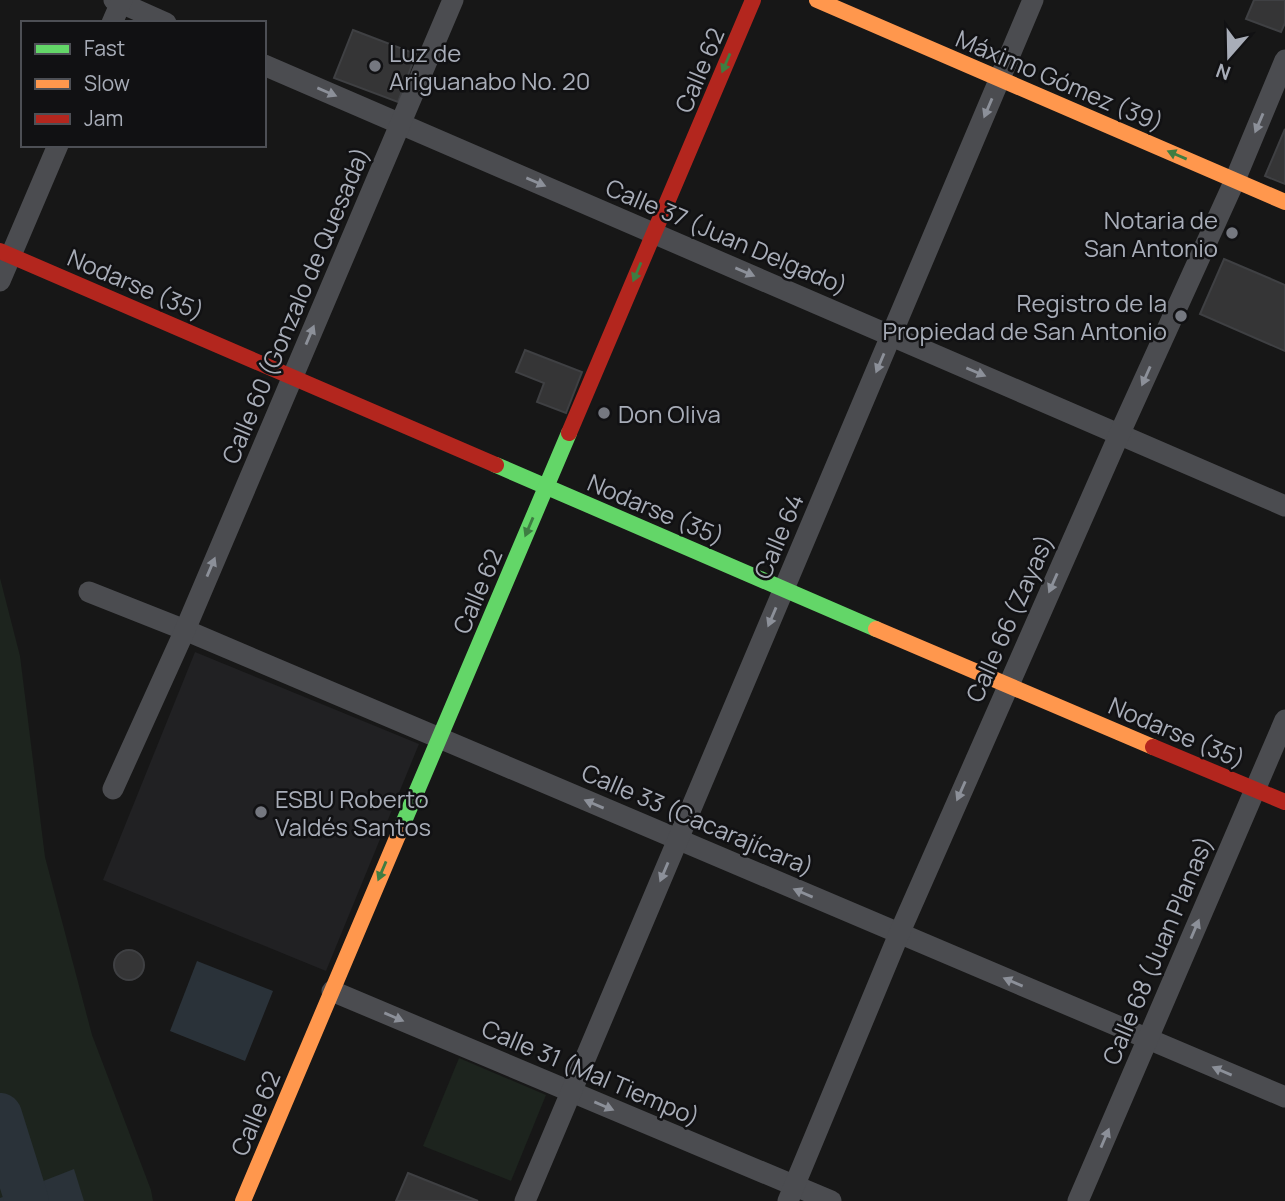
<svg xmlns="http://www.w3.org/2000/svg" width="1285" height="1201" font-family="Manrope,sans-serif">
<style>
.built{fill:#212123}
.green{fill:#1d241e}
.water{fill:#2a3239}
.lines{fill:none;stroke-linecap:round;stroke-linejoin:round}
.river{stroke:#2a3239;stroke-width:44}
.building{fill:#353536;stroke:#3f4043;stroke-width:2}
.street{stroke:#4b4c50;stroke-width:21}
.fast{stroke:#63d668;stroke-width:16}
.slow{stroke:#ff974d;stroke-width:16}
.jam{stroke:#b3261e;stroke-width:16}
.oneway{fill:#3e7d42}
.oneway2{fill:#8c9099}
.poi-dot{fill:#757880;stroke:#111113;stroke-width:2.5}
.labels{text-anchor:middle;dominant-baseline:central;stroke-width:5;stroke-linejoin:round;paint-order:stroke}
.poi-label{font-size:24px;fill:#a8adb8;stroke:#111113;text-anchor:start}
.street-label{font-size:24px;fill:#a8adb8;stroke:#111113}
</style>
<rect width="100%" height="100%" fill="#171717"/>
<!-- built -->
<polygon class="built" points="195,652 419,744 326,971 103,880"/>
<!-- green -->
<g class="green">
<polygon points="0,578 20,656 45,857 92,1035 151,1190 153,1201 0,1201"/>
<polygon points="459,1058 546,1095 511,1181 423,1146"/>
</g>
<!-- water -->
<g class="water">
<polygon points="197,961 273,991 245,1061 170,1031"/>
<polygon points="74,1169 84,1201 0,1201 0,1198"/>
</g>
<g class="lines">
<!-- river -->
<polyline class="river" points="0,1115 27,1201"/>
</g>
<!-- building -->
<g class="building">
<polygon points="1254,0 1285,0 1285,23 1281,32 1246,19"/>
<polygon points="353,30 416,54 398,102 334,78"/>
<polygon points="1285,129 1285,184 1265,176"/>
<polygon points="1224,259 1285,285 1285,351 1200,314"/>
<polygon points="525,350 582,372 566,413 537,402 544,383 516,372"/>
<circle cx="129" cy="965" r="15"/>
<polygon points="408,1173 478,1201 396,1201"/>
</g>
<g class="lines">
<!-- street -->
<g class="street">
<polyline points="114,0 166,23"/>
<polyline points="112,23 122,0"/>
<polyline points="264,65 1285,506"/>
<polyline points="0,281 58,145"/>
<polyline points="89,592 185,630 1285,1097"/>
<polyline points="113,789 185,630 453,0"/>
<polyline points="332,991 831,1201"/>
<polyline points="525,1201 1033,0"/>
<polyline points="788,1201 899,934 1119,435 1235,180 1285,60"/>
<polyline points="1078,1201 1285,720"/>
</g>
<!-- fast -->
<g class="fast">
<polyline points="496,465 876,629"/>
<polyline points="399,833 569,433"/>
</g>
<!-- slow -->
<g class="slow">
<polyline points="817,0 1285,202"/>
<polyline points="876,629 1153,747"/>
<polyline points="243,1201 399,833"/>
</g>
<!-- jam -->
<g class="jam">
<polyline points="0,251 496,465"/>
<polyline points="569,433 753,0"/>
<polyline points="1153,747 1285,802"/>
</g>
</g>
<!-- one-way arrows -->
<defs><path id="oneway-solid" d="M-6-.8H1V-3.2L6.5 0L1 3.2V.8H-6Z" transform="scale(1.75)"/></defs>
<g class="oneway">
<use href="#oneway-solid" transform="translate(726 63) rotate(113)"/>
<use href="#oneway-solid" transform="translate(1177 155) rotate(-157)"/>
<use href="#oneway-solid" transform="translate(637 272) rotate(113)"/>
<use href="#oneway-solid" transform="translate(529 527) rotate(113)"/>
<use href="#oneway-solid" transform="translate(382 871) rotate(113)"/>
</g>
<g class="oneway2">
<use href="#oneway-solid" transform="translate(327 92) rotate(23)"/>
<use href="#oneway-solid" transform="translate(988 108) rotate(113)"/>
<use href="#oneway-solid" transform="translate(1259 123) rotate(113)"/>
<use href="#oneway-solid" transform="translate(536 182) rotate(23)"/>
<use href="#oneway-solid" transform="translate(745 272) rotate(23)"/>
<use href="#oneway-solid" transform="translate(310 335) rotate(-67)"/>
<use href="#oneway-solid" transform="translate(880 363) rotate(113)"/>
<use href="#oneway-solid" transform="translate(976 372) rotate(23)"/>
<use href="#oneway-solid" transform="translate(1146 376) rotate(114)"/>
<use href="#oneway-solid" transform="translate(211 567) rotate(-67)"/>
<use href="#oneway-solid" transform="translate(1053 583) rotate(114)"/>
<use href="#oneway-solid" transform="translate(772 617) rotate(113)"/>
<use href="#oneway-solid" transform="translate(961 791) rotate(114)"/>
<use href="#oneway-solid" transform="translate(594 804) rotate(-157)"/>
<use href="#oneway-solid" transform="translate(664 872) rotate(113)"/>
<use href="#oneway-solid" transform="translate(803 893) rotate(-157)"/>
<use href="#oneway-solid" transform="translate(1195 929) rotate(-67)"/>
<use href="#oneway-solid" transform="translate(1013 982) rotate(-157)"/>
<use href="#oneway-solid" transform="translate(394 1017) rotate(23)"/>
<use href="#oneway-solid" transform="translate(1222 1071) rotate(-157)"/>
<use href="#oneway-solid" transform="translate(604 1106) rotate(23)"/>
<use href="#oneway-solid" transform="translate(1105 1138) rotate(-67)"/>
</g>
<!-- markers -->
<g class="poi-dot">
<circle cx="375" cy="66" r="7"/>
<circle cx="1232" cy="233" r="7"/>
<circle cx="1181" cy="316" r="7"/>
<circle cx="604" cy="413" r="7"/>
<circle cx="261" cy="812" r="7"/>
</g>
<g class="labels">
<!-- poi labels -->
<g class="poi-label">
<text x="389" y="52">Luz de<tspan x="389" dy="28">Ariguanabo No. 20</tspan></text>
<text x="1218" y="219" text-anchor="end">Notaria de<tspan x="1218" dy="28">San Antonio</tspan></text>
<text x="1167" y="302" text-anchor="end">Registro de la<tspan x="1167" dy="28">Propiedad de San Antonio</tspan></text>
<text x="618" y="413">Don Oliva</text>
<text x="275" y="798">ESBU Roberto<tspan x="275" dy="28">Valdés Santos</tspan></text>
</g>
<!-- street labels -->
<g class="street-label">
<text transform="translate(699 70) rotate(-67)">Calle 62</text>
<text transform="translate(1060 80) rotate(23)">Máximo Gómez (39)</text>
<text transform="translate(727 236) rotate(23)">Calle 37 (Juan Delgado)</text>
<text transform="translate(136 284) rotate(23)">Nodarse (35)</text>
<text transform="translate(295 305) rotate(-67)">Calle 60 (Gonzalo de Quesada)</text>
<text transform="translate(656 509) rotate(23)">Nodarse (35)</text>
<text transform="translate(778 536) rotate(-67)">Calle 64</text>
<text transform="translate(477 591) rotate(-67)">Calle 62</text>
<text transform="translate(1009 618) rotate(-66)">Calle 66 (Zayas)</text>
<text transform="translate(1177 732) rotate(23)">Nodarse (35)</text>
<text transform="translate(698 819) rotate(23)">Calle 33 (Cacarajícara)</text>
<text transform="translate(1157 950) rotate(-67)">Calle 68 (Juan Planas)</text>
<text transform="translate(591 1072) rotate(23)">Calle 31 (Mal Tiempo)</text>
<text transform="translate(255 1113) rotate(-67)">Calle 62</text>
</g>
</g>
<!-- legend -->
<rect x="21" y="21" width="245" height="126" fill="#111113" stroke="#4d4f55" stroke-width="2"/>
<rect x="35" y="44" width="35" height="10" fill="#63d668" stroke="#4d4f55" stroke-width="2"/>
<text x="84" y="56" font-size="21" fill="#a8adb8">Fast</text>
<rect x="35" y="79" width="35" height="10" fill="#ff974d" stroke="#4d4f55" stroke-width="2"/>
<text x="84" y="91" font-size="21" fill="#a8adb8">Slow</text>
<rect x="35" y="114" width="35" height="10" fill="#b3261e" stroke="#4d4f55" stroke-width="2"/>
<text x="84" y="126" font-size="21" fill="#a8adb8">Jam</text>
<!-- north arrow -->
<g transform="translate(1229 56) rotate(200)" stroke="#111113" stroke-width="5" paint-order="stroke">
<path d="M0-5L12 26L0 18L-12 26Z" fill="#a8adb8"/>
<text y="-10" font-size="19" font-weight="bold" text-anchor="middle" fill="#a8adb8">N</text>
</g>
</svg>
